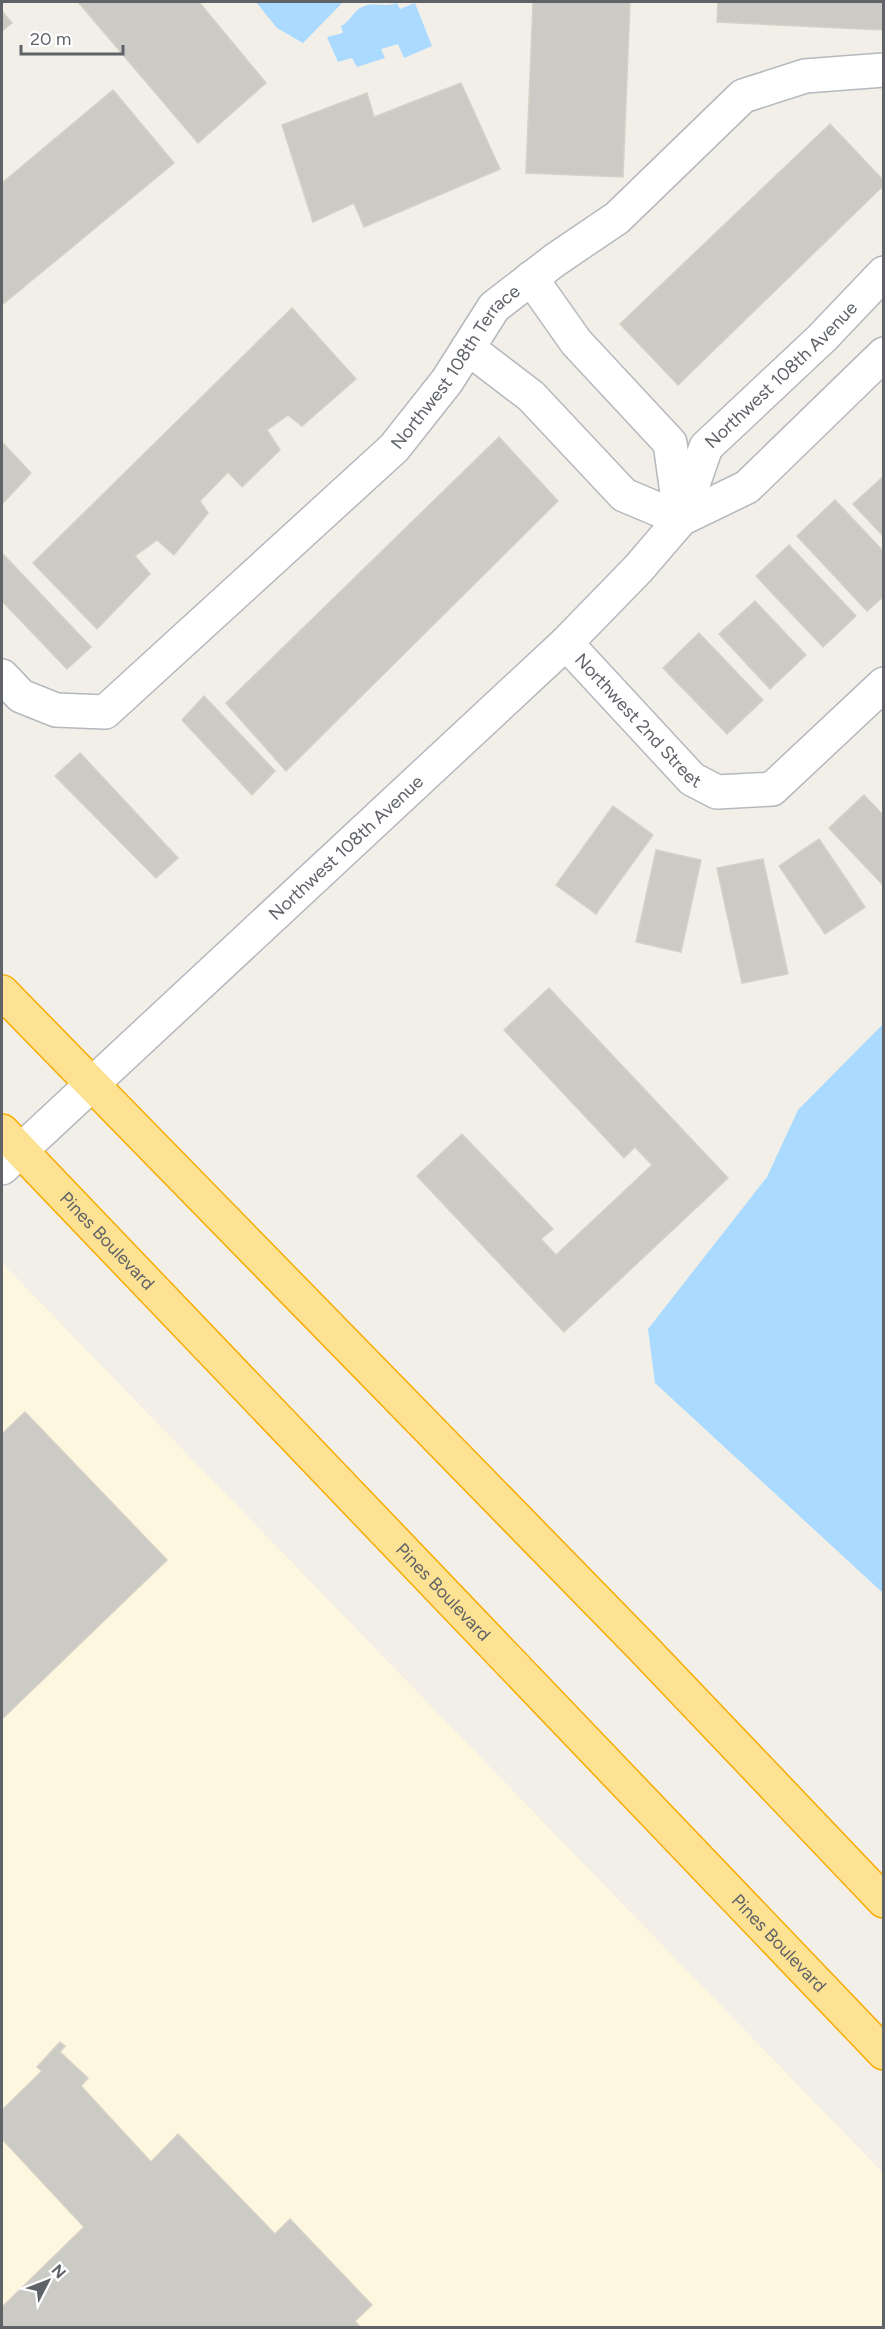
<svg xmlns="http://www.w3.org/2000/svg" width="885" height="2329" font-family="Figtree,sans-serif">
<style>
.commercial{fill:#fef7e0}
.water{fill:#aadaff}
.building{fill:#cccac5;stroke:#d6d1c6;stroke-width:1.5}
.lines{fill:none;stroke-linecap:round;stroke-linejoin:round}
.street-casing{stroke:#b5b8bc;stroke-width:36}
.highway-casing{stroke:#f9ab00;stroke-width:36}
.street{stroke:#fff;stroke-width:33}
.highway{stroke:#fde293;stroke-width:33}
.labels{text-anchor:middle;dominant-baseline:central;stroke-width:4.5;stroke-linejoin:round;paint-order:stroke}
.street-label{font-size:18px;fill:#5f6368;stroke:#fff}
</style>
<rect width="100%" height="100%" fill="#f1efe8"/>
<!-- commercial -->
<polygon class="commercial" points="2,1263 883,2173 883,2327 2,2327"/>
<!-- water -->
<g class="water">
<polygon points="256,2 343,2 303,43 277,28"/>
<path d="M397 3 400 9 415 3 432 46 404 58 398 44 381 49 385 58 357 67 352 58 338 62 327 37 343 33 341 26C349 23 353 11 362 7 374 1 386 8 397 3Z"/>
<polygon points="883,1024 883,1593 655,1383 648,1329 767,1177 798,1110"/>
</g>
<!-- building -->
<g class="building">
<polygon points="78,2 199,2 266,83 198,143"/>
<polygon points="533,2 630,2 623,177 526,173"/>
<polygon points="718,2 884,2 884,30 717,22"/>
<polygon points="2,11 12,23 2,31"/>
<polygon points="461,83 500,169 364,227 354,203 313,222 282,125 367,93 374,117"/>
<polygon points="113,90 174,163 2,305 2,183"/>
<polygon points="830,124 884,181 884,185 678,385 620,324"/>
<polygon points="292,308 356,379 302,426 288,415 267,430 280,450 242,487 228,472 200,501 208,513 174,555 157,540 135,556 150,574 97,629 33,563"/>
<polygon points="499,437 558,501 286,771 226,703"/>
<polygon points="2,442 31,473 2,504"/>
<polygon points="884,476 884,537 853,504"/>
<polygon points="835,500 884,552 884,596 867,611 797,536"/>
<polygon points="789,545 856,616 823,647 756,576"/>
<polygon points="2,553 91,647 67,669 2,601"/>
<polygon points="755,601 806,655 770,689 719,634"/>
<polygon points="699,633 763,700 727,734 663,668"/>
<polygon points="204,696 275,771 252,795 182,720"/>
<polygon points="80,753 178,858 156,878 55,776"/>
<polygon points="864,795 884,816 884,886 829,828"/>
<polygon points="613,806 653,835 596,914 556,885"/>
<polygon points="819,839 865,907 825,934 779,866"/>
<polygon points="656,850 701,860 681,952 636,942"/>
<polygon points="763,859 788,974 742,983 717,868"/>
<polygon points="549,988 728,1178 564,1332 417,1176 462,1134 553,1229 541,1239 556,1255 652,1165 635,1147 624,1158 504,1030"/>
<polygon points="25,1412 167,1560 2,1719 2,1434"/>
<polygon points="60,2042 65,2046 60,2052 88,2078 81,2086 151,2162 178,2134 275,2234 290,2219 372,2305 355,2321 361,2328 2,2328 2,2307 84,2227 2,2139 2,2110 42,2071 37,2067"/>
</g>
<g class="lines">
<!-- street casing -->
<g class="street-casing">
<g id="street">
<polyline points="531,278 576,342 670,443 680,514"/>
<polyline points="468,348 531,396 624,495 681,519"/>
<polyline points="681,519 747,487 884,354"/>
<path id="s1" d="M566 643 692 779 717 792 772 789 884 684"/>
<path id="s2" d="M2 676 21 696 56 710 105 712 394 448 447 381 494 307 555 260 617 218 743 96 805 76 884 70"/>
<path id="s3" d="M2 1168 566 643 638 569 681 519 706 447 822 338 884 273"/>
</g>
</g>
<!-- highway casing -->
<g class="highway-casing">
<g id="highway">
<polyline points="2,992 641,1646 884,1901"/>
<path id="s4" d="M2 1131 884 2053"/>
</g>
</g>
<!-- street -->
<use href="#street" class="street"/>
<!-- highway -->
<use href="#highway" class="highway"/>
</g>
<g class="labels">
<!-- street labels -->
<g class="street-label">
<text stroke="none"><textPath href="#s2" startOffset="608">Northwest 108th Terrace</textPath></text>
<text stroke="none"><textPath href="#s3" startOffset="1120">Northwest 108th Avenue</textPath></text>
<text stroke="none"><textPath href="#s1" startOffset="106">Northwest 2nd Street</textPath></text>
<text stroke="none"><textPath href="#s3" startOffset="470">Northwest 108th Avenue</textPath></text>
<text stroke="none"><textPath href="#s4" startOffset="152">Pines Boulevard</textPath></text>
<text stroke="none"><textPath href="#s4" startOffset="638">Pines Boulevard</textPath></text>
<text stroke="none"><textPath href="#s4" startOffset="1124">Pines Boulevard</textPath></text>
</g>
</g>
<!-- border -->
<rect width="885" height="2329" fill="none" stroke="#5f6368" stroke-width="6"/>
<!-- north arrow -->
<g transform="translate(48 2281) rotate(48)" stroke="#ffffff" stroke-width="4.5" paint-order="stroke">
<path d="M0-4.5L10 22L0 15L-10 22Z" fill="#5f6368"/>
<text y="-9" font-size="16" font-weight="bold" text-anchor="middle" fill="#5f6368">N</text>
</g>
<!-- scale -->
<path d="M21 45v9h102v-9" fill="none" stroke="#5f6368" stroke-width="3"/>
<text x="30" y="45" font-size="18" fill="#5f6368" stroke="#ffffff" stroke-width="4.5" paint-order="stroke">20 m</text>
</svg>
